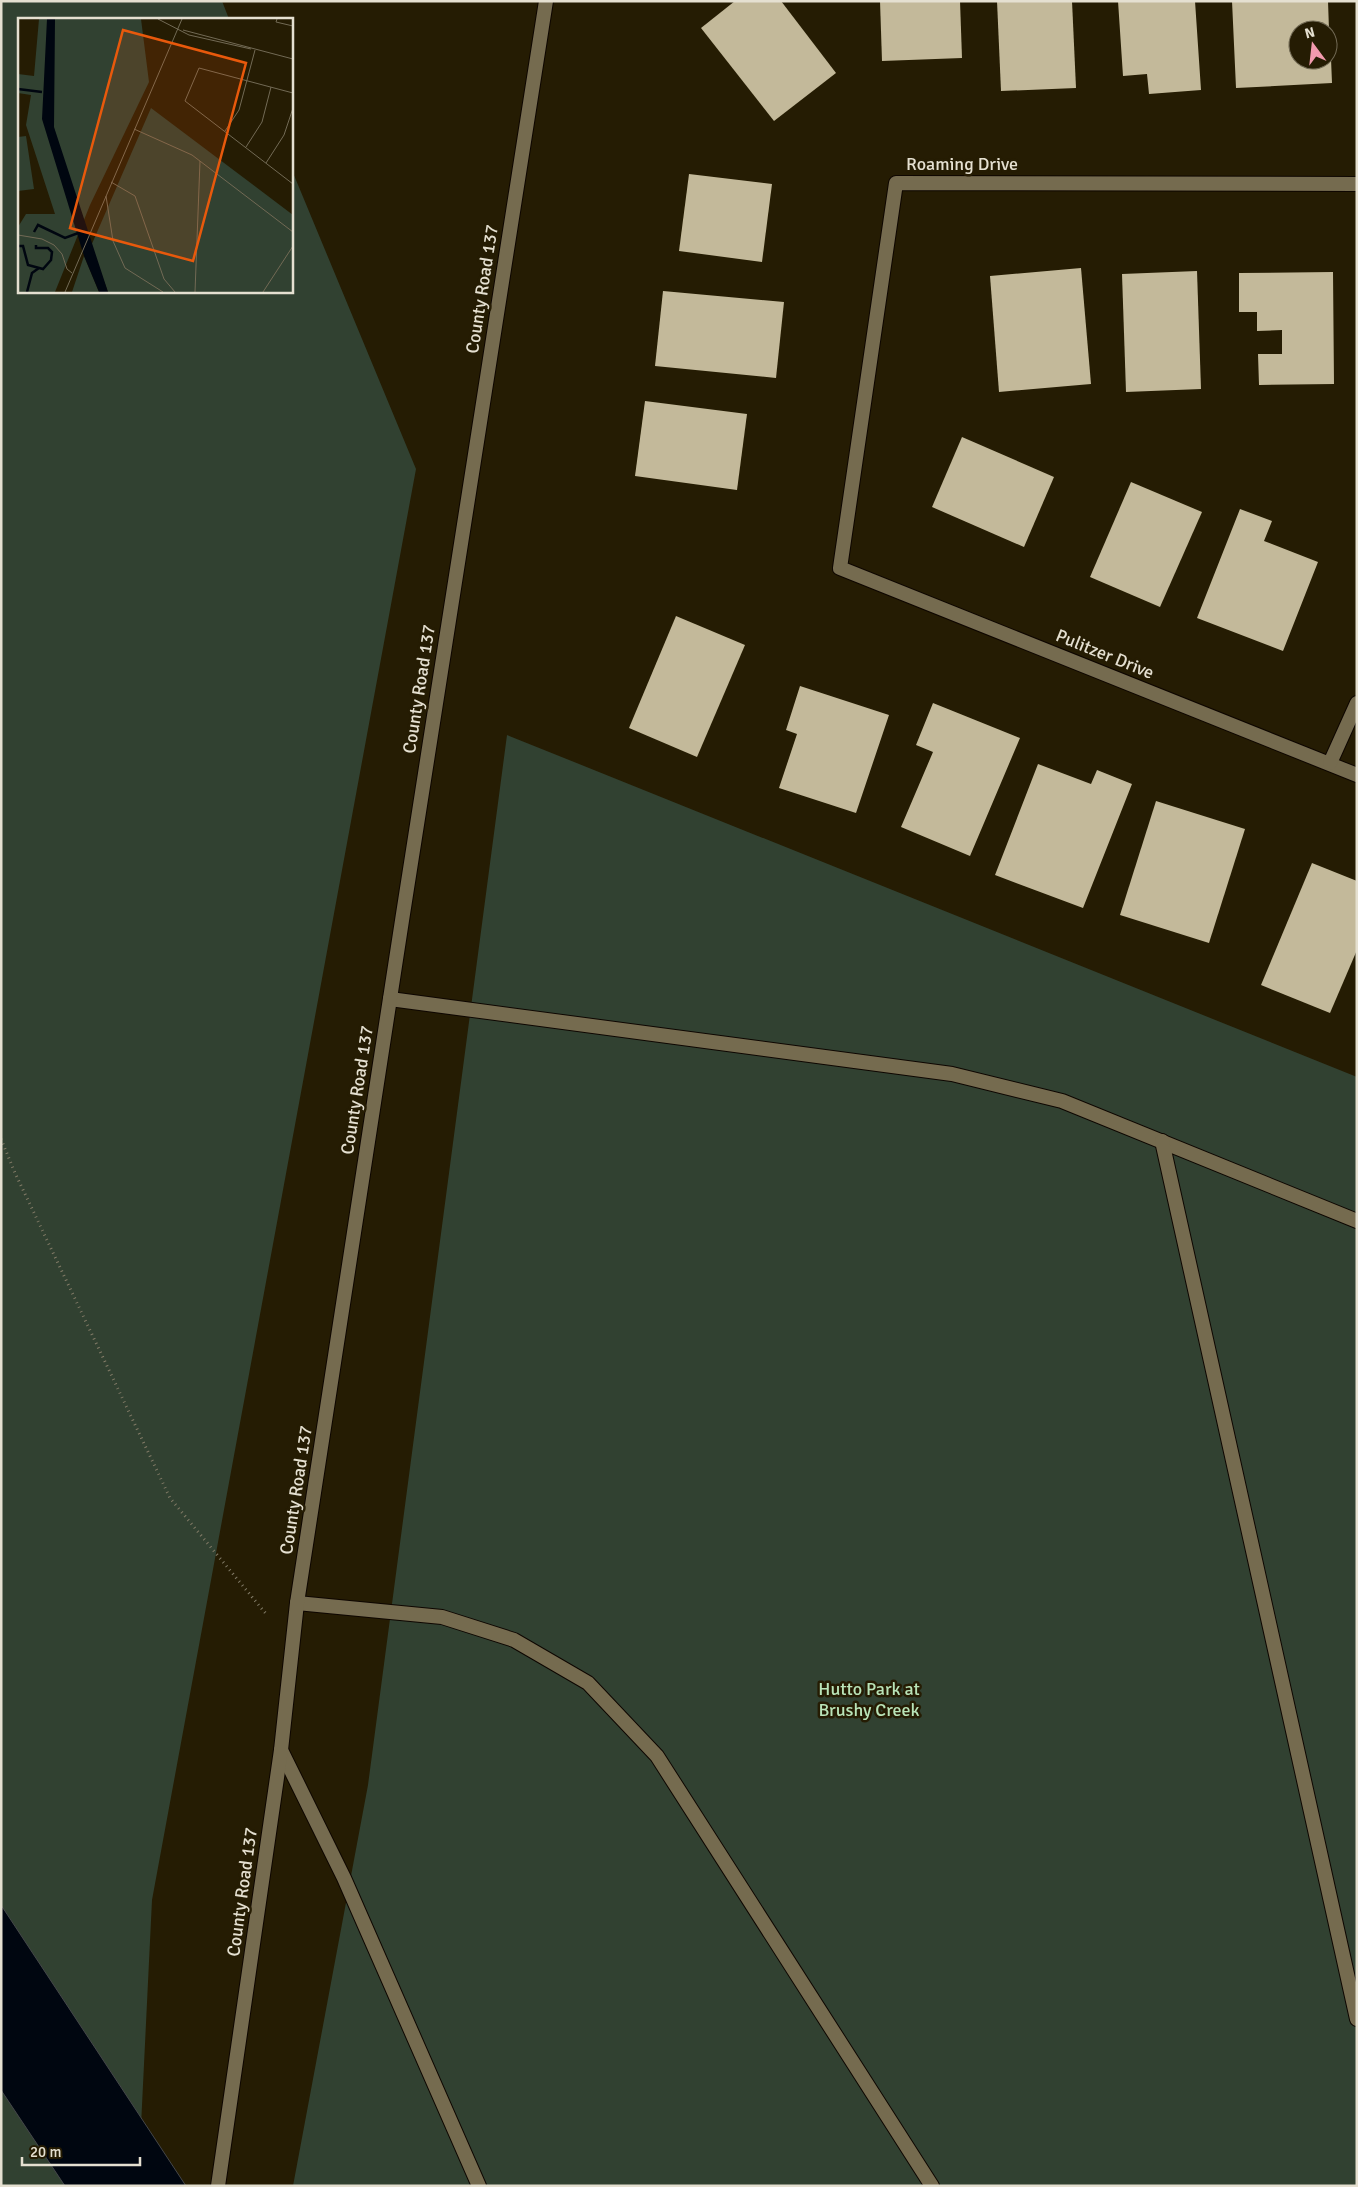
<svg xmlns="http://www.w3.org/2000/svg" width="1358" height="2187" font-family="Signika,sans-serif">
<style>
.green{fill:#314131}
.water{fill:#000610;stroke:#45474a}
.building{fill:#c3b99a}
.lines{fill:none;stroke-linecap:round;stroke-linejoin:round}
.service-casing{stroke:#0e0600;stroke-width:16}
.minor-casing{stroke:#0e0600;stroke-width:16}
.tertiary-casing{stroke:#0e0600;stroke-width:16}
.path{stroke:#817a66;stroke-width:3;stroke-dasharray:1 4;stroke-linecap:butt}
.service{stroke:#756b4f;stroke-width:14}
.minor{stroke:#756b4f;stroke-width:14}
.tertiary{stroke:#756b4f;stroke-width:14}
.labels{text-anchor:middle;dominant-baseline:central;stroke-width:5;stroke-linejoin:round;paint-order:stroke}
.street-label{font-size:18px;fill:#e5e0d1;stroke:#251c03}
.park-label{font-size:18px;fill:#b9e4b8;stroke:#251c03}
.inset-river{fill:none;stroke:#000610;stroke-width:2.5}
.inset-road{fill:none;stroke:#726a55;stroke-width:1}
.view{fill:#e8590c;fill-opacity:0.15;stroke:#e8590c;stroke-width:2.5}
.inset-edge{fill:none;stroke:#e5e0d1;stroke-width:2.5}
</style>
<rect width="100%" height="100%" fill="#251c03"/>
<!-- green -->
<g class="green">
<polygon points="1,1 222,1 229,19 19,19 19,291 291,291 291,168 416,469 152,1900 139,2167 134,2186 1,2186"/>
<polygon points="507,735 1357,1077 1357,2186 293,2186 368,1785"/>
</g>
<!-- water -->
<polygon class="water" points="1,1905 186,2186 65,2186 1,2090"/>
<!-- building -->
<g class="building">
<polygon points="735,1 781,1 836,73 774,121 701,28"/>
<polygon points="880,1 960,1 962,58 882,61"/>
<polygon points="997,1 1072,1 1076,88 1001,91"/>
<polygon points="1118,1 1195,1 1201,90 1149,94 1147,74 1123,76"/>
<polygon points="1232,1 1328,1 1329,30 1298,30 1298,60 1328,60 1328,34 1330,34 1332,83 1236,88"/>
<polygon points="689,174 772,184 762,262 679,251"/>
<polygon points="1081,268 1091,384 999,392 990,276"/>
<polygon points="1197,271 1201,389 1126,392 1122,274"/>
<polygon points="1333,272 1334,384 1259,385 1258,354 1282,354 1282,330 1257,331 1257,312 1239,312 1239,273"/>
<polygon points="663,291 784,302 776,378 655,366"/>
<polygon points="645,401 747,414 737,490 635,476"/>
<polygon points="962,437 1054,477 1024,547 932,507"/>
<polygon points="1131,482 1202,512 1160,607 1090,577"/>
<polygon points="1240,509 1272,521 1264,541 1318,562 1283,651 1197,618"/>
<polygon points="676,616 745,645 697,757 629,728"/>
<polygon points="800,686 889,715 856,813 779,788 797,734 786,730"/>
<polygon points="933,703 1020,738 970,856 901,827 933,752 916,745"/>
<polygon points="1038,764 1091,784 1097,770 1132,784 1083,908 995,875"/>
<polygon points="1156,801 1245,829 1209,943 1120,915"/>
<polygon points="1312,863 1357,881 1357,950 1330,1013 1261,985"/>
</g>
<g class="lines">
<!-- service casing -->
<g class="service-casing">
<g id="service">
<polyline points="390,999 952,1074 1062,1101 1357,1221"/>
<polyline points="1162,1141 1357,2019"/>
<polyline points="297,1603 442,1617 514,1640 588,1683 657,1756 932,2186"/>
<polyline points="281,1750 344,1878 479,2186"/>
</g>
</g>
<!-- minor casing -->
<g class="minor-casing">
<g id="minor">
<polyline points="1357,184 896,183 840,568 1357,775"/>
<polyline points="1330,763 1357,703"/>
</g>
</g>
<!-- tertiary casing -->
<g class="tertiary-casing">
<polyline id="tertiary" points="218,2186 281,1750 297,1603 403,914 546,1"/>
</g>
<!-- path -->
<polyline class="path" points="1,1139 15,1173 170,1498 267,1615"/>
<!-- service -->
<use href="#service" class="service"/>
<!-- minor -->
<use href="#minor" class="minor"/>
<!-- tertiary -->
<use href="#tertiary" class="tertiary"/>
</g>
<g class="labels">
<!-- street labels -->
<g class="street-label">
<text x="962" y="164">Roaming Drive</text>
<text transform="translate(482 289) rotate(-81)">County Road 137</text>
<text transform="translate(1105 654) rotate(22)">Pulitzer Drive</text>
<text transform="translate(419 689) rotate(-81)">County Road 137</text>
<text transform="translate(357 1090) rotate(-81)">County Road 137</text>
<text transform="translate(296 1490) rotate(-81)">County Road 137</text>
<text transform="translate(242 1892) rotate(-82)">County Road 137</text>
</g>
<!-- park labels -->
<g class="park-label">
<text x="869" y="1689">Hutto Park at<tspan x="869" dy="21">Brushy Creek</tspan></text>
</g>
</g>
<!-- overview -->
<g transform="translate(18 18)">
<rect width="275" height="275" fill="#251c03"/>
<path d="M21 1H123L131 64 72 187 37 274H0V209L8 196H37L8 107 13 77 0 75V56L16 58ZM133 90 275 197V274H90L73 228ZM8 118 16 171 0 173V119ZM66 238 81 274H54Z" fill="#314131"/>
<path d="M29 1H37L36 109 90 274H81L66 238 24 101Z" fill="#000610"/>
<path class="inset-river" d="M0 71 24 74M16 214 20 207 47 220 63 214M0 228H5L10 247 25 251 33 242 34 234 30 230H18V227M9 274 14 255 21 250"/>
<path class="inset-road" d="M140 1 171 17 233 31M259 1 258 4 275 8M165 12 275 41M275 75 181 50 167 83 275 166M116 111 174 137 275 214M207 113 221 92 237 32M228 129 244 104 253 69M248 145 266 117 275 90M93 164 117 178 146 261 157 274M88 178 95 223 107 250 145 274M0 217 24 221 36 227 44 236 49 251 54 255M47 274 164 1M177 274 182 143M245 274 275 228"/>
<path class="view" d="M105 12 228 45 175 243 52 210Z"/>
<rect width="275" height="275" class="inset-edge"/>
</g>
<!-- border -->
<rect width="1358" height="2187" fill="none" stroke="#e5e0d1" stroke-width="5"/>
<!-- north arrow -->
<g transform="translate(1313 45) rotate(345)"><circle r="24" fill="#251c03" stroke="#726a55"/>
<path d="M0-4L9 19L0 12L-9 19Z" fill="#f29aae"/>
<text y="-8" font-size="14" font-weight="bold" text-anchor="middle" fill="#e5e0d1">N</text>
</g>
<!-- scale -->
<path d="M22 2157v8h118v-8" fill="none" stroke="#e5e0d1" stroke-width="2.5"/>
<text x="30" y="2157" font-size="15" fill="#e5e0d1" stroke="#251c03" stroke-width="4" paint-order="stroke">20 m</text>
</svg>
